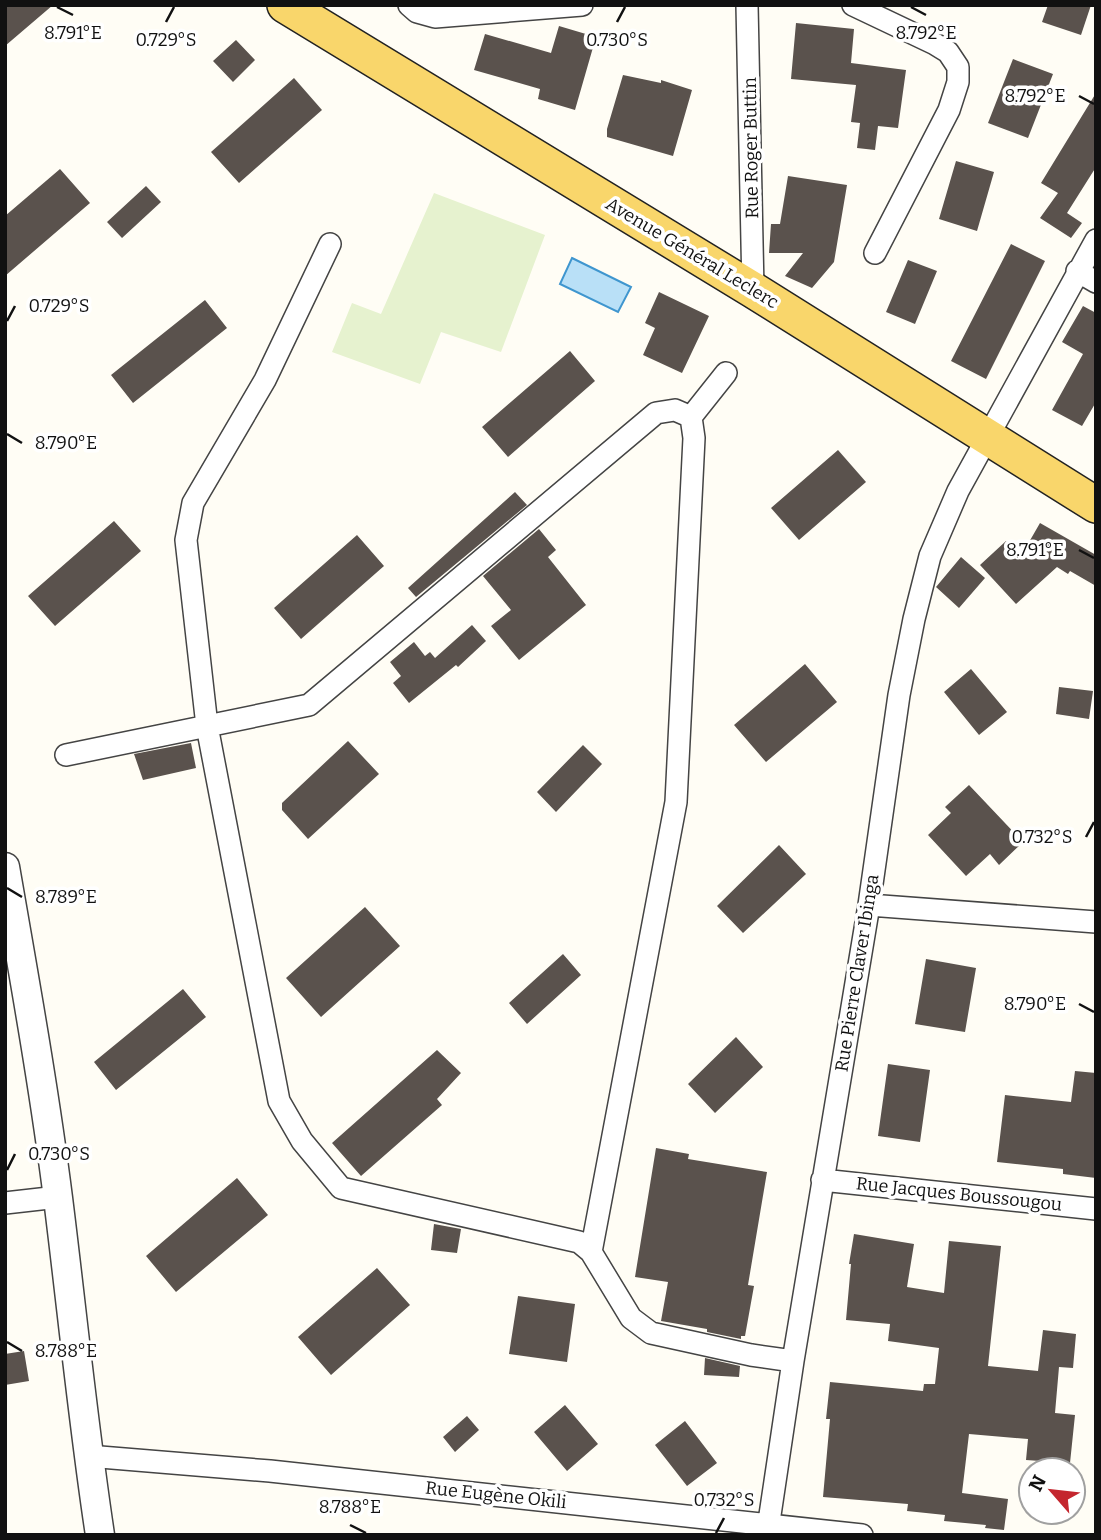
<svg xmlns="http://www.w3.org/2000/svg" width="1101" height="1540" viewBox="0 0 1101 1540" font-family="Bitter,serif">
  <rect width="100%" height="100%" fill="#fffdf5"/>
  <!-- pitch -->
  <path fill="#e6f2cf" d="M 434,193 L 545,235 L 501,352 L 441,332 L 420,384 L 332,352 L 352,303 L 381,314 Z"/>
  <!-- water -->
  <path fill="#b9e0f7" stroke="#3f96cf" stroke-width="2" d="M 572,258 L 631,287 L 618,312 L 560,284 Z"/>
  <!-- building -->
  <path fill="#5a524d" d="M 5,5 L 53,5 L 5,46 Z
    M 1048,5 L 1091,5 L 1081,35 L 1042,22 Z
    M 796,23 L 854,29 L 851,63 L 906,70 L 898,128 L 878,126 L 875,150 L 857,148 L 860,123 L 851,122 L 856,85 L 791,79 Z
    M 559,26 L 596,37 L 575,110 L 538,99 L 540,89 L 474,70 L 485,34 L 551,53 Z
    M 236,40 L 255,60 L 233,82 L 213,61 Z
    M 1013,59 L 1053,74 L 1028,138 L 988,123 Z
    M 623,75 L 661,83 L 661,80 L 692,90 L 673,156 L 607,137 L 607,129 Z
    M 294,78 L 322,110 L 239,183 L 211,152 Z
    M 1096,93 L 1096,167 L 1067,213 L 1082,223 L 1071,238 L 1040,218 L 1058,193 L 1041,183 Z
    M 956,161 L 994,172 L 977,231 L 939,219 Z
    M 60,169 L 90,203 L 5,276 L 5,216 Z
    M 788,176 L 847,185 L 834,262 L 812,288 L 785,276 L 803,253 L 769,253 L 771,224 L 780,224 Z
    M 146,186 L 161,202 L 122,238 L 107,222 Z
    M 1011,244 L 1045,261 L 986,379 L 951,361 Z
    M 908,260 L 937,271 L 915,324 L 886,312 Z
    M 659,292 L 709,316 L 682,373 L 643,355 L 655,328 L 645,323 Z
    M 205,300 L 227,328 L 133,403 L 111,375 Z
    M 1083,306 L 1096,313 L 1096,402 L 1082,426 L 1052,410 L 1083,354 L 1062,342 Z
    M 570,351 L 595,381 L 508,457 L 482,427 Z
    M 838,450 L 866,482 L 799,540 L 771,508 Z
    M 515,492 L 527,505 L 416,597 L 408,588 Z
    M 114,521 L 141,551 L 55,626 L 28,596 Z
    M 1040,523 L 1096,555 L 1096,586 L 1070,571 L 1068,574 L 1057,567 L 1016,604 L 980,565 L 1006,541 L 1021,556 Z
    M 539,529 L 556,550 L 548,557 L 586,605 L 519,660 L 491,626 L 511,610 L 483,576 Z
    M 357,535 L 384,566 L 301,639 L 274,608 Z
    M 961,557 L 985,578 L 959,608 L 936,587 Z
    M 472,625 L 486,641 L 458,667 L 456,665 L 409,703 L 393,683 L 401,676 L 390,662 L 414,642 L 425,656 L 430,652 L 435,658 Z
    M 805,664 L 837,702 L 766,762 L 734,725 Z
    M 971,669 L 1007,712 L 979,735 L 944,692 Z
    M 1059,687 L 1093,691 L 1089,719 L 1056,714 Z
    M 348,741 L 379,774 L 308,839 L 282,810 L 282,803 Z
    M 191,743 L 196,768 L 143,780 L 134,754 Z
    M 583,745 L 602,764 L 556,812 L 537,792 Z
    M 969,785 L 1023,842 L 999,865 L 990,854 L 966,876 L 928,835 L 951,813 L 945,807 Z
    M 779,845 L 806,874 L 743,933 L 717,906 Z
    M 365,907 L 400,946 L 321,1017 L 286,978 Z
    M 563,954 L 581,975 L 527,1024 L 509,1003 Z
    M 926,959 L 976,968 L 965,1032 L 915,1024 Z
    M 183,989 L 206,1017 L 116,1090 L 94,1062 Z
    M 736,1037 L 763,1067 L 715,1113 L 688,1084 Z
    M 437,1050 L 461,1073 L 437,1099 L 442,1105 L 361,1176 L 332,1143 Z
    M 888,1064 L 930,1070 L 920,1142 L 878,1136 Z
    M 1075,1071 L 1096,1073 L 1096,1178 L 1063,1174 L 1063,1169 L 997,1162 L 1005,1095 L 1071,1102 Z
    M 656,1148 L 689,1154 L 688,1159 L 767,1172 L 748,1285 L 754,1286 L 745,1336 L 741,1336 L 741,1339 L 707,1332 L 707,1329 L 661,1321 L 668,1282 L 635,1277 Z
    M 237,1178 L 268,1215 L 176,1292 L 146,1256 Z
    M 434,1224 L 461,1229 L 457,1253 L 431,1250 Z
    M 854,1234 L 914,1244 L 907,1287 L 944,1293 L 949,1241 L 1001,1246 L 988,1366 L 1038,1371 L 1043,1330 L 1076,1334 L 1073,1368 L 1059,1367 L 1055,1413 L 1075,1415 L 1070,1463 L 1026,1460 L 1028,1439 L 969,1434 L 962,1493 L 1008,1499 L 1004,1530 L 985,1528 L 986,1525 L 944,1521 L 945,1515 L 907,1511 L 908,1504 L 823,1497 L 830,1419 L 826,1419 L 830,1382 L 923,1391 L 924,1384 L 935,1384 L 939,1348 L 888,1341 L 890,1324 L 846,1320 L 851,1264 L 849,1264 Z
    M 377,1268 L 410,1305 L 331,1375 L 298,1337 Z
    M 518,1296 L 575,1304 L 567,1362 L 509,1354 Z
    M 24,1351 L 29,1381 L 5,1385 L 5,1354 Z
    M 705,1358 L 740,1366 L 739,1377 L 704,1375 Z
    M 565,1405 L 598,1444 L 567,1471 L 534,1432 Z
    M 467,1416 L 479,1430 L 455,1452 L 443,1437 Z
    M 685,1421 L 717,1463 L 687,1486 L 655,1445 Z"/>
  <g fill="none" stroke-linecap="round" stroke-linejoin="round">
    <!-- minor casing -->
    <g stroke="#444" stroke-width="24">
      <path id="minor" d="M 409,5 L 417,12 L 435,17 L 582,5
        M 747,5 L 753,290
        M 853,5 L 935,44 L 948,52 L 958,67 L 958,82 L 949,110 L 875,253
        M 330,244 L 265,380 L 193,503 L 186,540 L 207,726 L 279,1101 L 302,1141 L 341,1188 L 579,1242 L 591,1252 L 631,1318 L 651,1333 L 751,1355 L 793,1361
        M 1077,271 L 1096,282
        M 66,755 L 309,705 L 656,413 L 675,410 L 691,417
        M 869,905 L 1096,922
        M 822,1180 L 1096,1209
        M 5,1203 L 58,1197
        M 591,1252 L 676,802 L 694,438 L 691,417 L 726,373
        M 88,1456 L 270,1471 L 862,1535
        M 767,1535 L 793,1361 L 869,905 L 899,695 L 914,619 L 930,556 L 958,491 L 1096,240"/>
    </g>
    <!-- tertiary casing -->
    <g stroke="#444" stroke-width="31">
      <path id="tertiary" d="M 5,867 C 24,977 44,1087 58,1198 C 72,1310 83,1423 100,1535"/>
    </g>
    <!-- primary casing -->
    <g stroke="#222" stroke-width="38">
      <path id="primary" d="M 285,5 L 753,290 L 1096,505"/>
    </g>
    <!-- minor -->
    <use href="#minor" stroke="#fff" stroke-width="21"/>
    <!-- tertiary -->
    <use href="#tertiary" stroke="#fff" stroke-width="28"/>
    <!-- primary -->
    <use href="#primary" stroke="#f9d66b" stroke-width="35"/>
  </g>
  <!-- ticks -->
  <path fill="none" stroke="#111" stroke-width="2.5" d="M 57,7 L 73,15M 911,7 L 926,15M 166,22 L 174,7M 617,22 L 625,7M 1079,96 L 1094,104M 7,321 L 15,306M 7,434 L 22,443M 1079,550 L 1094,558M 1086,837 L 1094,822M 7,888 L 22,897M 1079,1004 L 1094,1012M 7,1170 L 15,1154M 7,1342 L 22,1351M 350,1525 L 366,1533M 716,1533 L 724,1518"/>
  <g text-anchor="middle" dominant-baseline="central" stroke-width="7" stroke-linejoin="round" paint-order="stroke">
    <!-- street labels -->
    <g font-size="18" fill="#111" stroke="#fff">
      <text transform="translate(751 148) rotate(-91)">Rue Roger Buttin</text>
      <text transform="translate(692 253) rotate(31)">Avenue Général Leclerc</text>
      <text transform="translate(857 973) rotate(-81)">Rue Pierre Claver Ibinga</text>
      <text transform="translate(959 1194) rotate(6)">Rue Jacques Boussougou</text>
      <text transform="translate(496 1495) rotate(6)">Rue Eugène Okili</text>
    </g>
  </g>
  <g font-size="18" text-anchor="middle" fill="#111" stroke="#fff" stroke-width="7" stroke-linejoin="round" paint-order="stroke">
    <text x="73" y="39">8.791°E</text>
    <text x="926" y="39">8.792°E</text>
    <text x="166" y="46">0.729°S</text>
    <text x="617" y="46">0.730°S</text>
    <text x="1035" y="102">8.792°E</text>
    <text x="59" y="312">0.729°S</text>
    <text x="66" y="449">8.790°E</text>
    <text x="1035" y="556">8.791°E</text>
    <text x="1042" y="843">0.732°S</text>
    <text x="66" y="903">8.789°E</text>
    <text x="1035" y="1010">8.790°E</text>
    <text x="59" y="1160">0.730°S</text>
    <text x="66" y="1357">8.788°E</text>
    <text x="724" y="1506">0.732°S</text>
    <text x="350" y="1513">8.788°E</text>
  </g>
  <!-- border -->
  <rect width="1101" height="1540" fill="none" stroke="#111111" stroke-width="14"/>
  <!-- north arrow -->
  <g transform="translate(1052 1491) rotate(298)"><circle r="33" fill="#ffffff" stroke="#a0a0a0" stroke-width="2"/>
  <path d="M0-5L12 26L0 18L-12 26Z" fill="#c4262e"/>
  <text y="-10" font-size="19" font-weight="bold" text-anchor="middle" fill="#111111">N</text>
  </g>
</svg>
